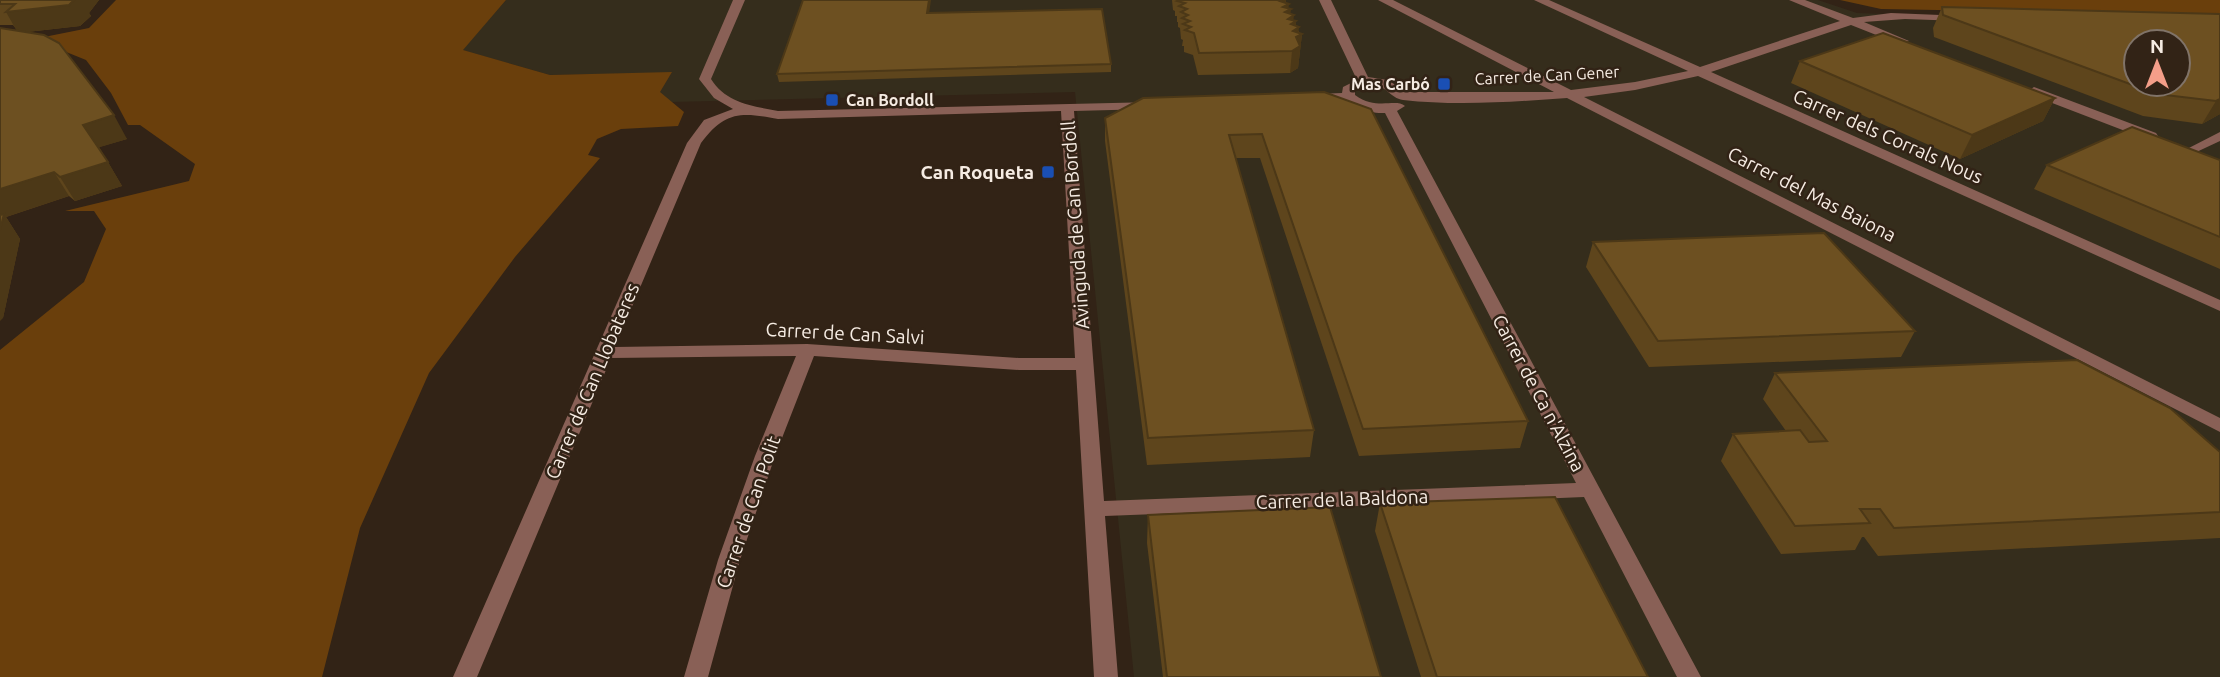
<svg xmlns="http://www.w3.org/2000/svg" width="2220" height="677" viewBox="0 0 2220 677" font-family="Ubuntu,sans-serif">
  <rect width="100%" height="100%" fill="#322316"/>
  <!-- industrial -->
  <path fill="#352d1c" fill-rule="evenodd" d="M 506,0 L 1818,0 L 1857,13 L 2220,27 L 2220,677 L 1134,677 L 1075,92 L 671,102 L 659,92 L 671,73 L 550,75 L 462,50 ZM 2136,42 L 2178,42 L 2178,84 L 2136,84 Z"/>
  <!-- green -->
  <path fill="#6a3f0c" d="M 116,0 L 506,0 L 463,50 L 550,75 L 672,72 L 660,92 L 684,112 L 678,126 L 621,129 L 597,139 L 588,155 L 600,158 L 515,257 L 429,373 L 360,528 L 322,677 L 0,677 L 0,350 L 84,282 L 106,229 L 94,211 L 65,211 L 189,181 L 195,164 L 140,125 L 128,125 L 111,93 L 86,60 L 34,39 L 89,28 Z
    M 1840,0 L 2220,0 L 2220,15 L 1881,9 Z"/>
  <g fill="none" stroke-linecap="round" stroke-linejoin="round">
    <!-- minor -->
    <path fill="#896056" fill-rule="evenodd" d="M 733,0 L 745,0 L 711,79 C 726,103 752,106 778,111 L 1155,102 L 1157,105 L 1150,109 L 1074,111 L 1104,501 L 1576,483 L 1385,113 C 1365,114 1361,105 1346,101 C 1334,98 1322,106 1311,98 L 1318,94 L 1342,93 L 1343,87 L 1357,80 L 1319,0 L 1331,0 L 1368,77 L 1388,80 L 1406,92 L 1554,92 L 1378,0 L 1393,0 L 1571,90 L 1635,82 L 1688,71 L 1534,0 L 1549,0 L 1700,67 L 1840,21 L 1789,0 L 1805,0 L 1853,18 L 1891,13 L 1965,16 L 1965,20 L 1961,21 L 1905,19 L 1864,22 L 1909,41 L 1899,44 L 1851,25 L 1711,72 L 2220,300 L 2220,311 L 1698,76 L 1635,90 L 1584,97 L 2220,418 L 2220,432 L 1567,98 C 1514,102 1456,106 1403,100 C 1386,98 1381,72 1355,91 L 1355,95 C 1377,111 1395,98 1405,106 L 1397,111 L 1701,677 L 1677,677 L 1584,497 L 1105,516 L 1118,677 L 1094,677 L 1076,370 L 1019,370 L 814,356 L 775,456 L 740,560 L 708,677 L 684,677 L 718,560 L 755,456 L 796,356 L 611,358 L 477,677 L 453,677 L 687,143 L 704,120 L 733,109 L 714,98 L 699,79 ZM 1061,111 L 1075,358 L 1019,358 L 807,344 L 615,347 L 701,143 C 725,111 741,112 778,119 Z
      M 2034,87 L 2156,133 L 2158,136 L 2156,139 L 2146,139 L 2029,94 L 2028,91 Z
      M 2220,132 L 2220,141 L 2190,155 L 2183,151 Z"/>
  </g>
  <!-- wall -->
  <path fill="#5e451c" d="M 0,0 L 99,0 L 89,13 L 91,16 L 80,26 L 27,32 L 127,139 L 99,147 L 122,186 L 75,201 L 69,196 L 6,217 L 20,239 L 3,318 L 0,28 L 17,30 L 13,25 L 0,25 Z
    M 1172,0 L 1286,0 L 1286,3 L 1293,20 L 1296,21 L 1296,26 L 1299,32 L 1302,34 L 1298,68 L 1290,73 L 1198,75 L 1193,55 L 1184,52 L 1184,46 L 1182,46 L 1183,40 L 1181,39 L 1180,28 L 1178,27 L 1178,22 L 1177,22 L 1177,16 L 1175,16 L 1175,11 L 1173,10 Z
    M 1942,7 L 2220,14 L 2220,114 L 2202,124 L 2143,116 L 1934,37 L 1933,28 Z
    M 929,13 L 1111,64 L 1111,72 L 779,82 L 777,74 Z
    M 1800,61 L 2055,98 L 2043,121 L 1960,159 L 1791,83 Z
    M 1324,92 L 1528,421 L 1520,448 L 1359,456 L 1260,158 L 1236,158 L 1314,430 L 1310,457 L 1147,465 L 1105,141 L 1105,118 Z
    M 2220,160 L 2220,269 L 2034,189 L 2047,165 Z
    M 1593,242 L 1915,331 L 1901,357 L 1649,367 L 1586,267 Z
    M 1775,373 L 2220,452 L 2220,538 L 1878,556 L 1864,537 L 1862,537 L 1855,550 L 1781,554 L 1721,461 L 1733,434 L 1786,431 L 1763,399 Z
    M 1380,503 L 1648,677 L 1421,677 L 1375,531 Z
    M 1148,515 L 1381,677 L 1163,677 L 1147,543 Z"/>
  <!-- shaded-wall -->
  <path fill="#4c3817" d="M 67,0 L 99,0 L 89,13 L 91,16 L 80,26 L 18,33 L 6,12 Z
    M 929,0 L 931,0 L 928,21 L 927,13 Z
    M 1272,0 L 1286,0 L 1285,5 L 1289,4 L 1288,11 L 1291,9 L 1290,17 L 1294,15 L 1293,23 L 1296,21 L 1296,29 L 1299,27 L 1298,36 L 1302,34 L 1298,68 L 1290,73 L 1292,51 Z
    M 2055,98 L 2043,121 L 1960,159 L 1972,135 Z
    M 2220,99 L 2220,114 L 2202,124 L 2216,101 Z
    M 114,115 L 127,139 L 97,148 L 83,125 Z
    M 108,162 L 122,186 L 75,201 L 60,177 Z
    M 54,172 L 69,196 L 6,217 L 20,239 L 3,318 L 0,321 L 0,189 Z"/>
  <!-- building -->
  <path fill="#6d5021" stroke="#4c3817" stroke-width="2" fill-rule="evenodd" d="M 0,0 L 74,0 L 69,5 L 6,12 L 15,4 L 0,4 Z
    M 803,0 L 929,0 L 927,13 L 1102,9 L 1111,64 L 777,74 Z
    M 1179,0 L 1282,0 L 1280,1 L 1289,4 L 1283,7 L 1291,9 L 1285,12 L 1294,15 L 1288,19 L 1296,21 L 1291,24 L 1299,27 L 1293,31 L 1302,34 L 1296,37 L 1300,46 L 1292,51 L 1199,53 L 1194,33 L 1185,30 L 1191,27 L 1183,24 L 1190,21 L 1182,18 L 1188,15 L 1181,12 L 1187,9 L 1179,6 L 1185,3 L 1177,1 Z
    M 1942,7 L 2220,14 L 2220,99 L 2216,101 L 2157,94 L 1943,15 ZM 2136,42 L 2178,42 L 2178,84 L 2136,84 Z
    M 0,28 L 44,35 L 59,43 L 114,115 L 83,125 L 108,162 L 60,177 L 54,172 L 0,189 Z
    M 1883,33 L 2055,98 L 1972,135 L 1800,61 Z
    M 1324,92 L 1371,109 L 1528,421 L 1363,429 L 1262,134 L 1229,135 L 1314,430 L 1148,438 L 1105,118 L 1143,98 Z
    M 2132,127 L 2220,160 L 2220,237 L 2047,165 Z
    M 4,214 L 0,230 L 0,215 Z
    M 1824,233 L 1915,331 L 1658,341 L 1593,242 Z
    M 2077,360 L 2170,408 L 2220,452 L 2220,512 L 1894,528 L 1880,509 L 1860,509 L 1870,523 L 1795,526 L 1733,434 L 1800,430 L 1809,442 L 1827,441 L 1775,373 Z
    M 1555,497 L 1648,677 L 1437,677 L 1380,503 Z
    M 1330,507 L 1381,677 L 1167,677 L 1148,515 Z"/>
  <!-- markers -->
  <g fill="#1a4fb4" stroke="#322316" stroke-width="2.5">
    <rect x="1437" y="77" width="14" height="14" rx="3.5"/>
    <rect x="825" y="93" width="14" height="14" rx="3.5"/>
    <rect x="1041" y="165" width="14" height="14" rx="3.5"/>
  </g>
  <g text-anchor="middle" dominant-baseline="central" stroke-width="5" stroke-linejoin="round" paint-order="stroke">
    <!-- far-street labels -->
    <g font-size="16" fill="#f6ece3" stroke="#322316">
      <text transform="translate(1547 75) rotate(-3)">Carrer de Can Gener</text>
    </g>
    <!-- far-poi labels -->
    <g font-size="16" font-weight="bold" fill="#f6ece3" stroke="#322316" text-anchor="end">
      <text x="1430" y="84">Mas Carbó</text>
      <text x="846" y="100" text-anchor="start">Can Bordoll</text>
    </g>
    <!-- street labels -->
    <g font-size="19" fill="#f6ece3" stroke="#322316">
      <text transform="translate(1888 136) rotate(24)">Carrer dels Corrals Nous</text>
      <text transform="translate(1812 194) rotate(27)">Carrer del Mas Baiona</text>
      <text transform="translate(1075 225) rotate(-94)">Avinguda de Can Bordoll</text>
      <text transform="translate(845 333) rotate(3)">Carrer de Can Salvi</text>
      <text transform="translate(592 381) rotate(-67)">Carrer de Can Llobateres</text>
      <text transform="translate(1539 393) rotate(62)">Carrer de Ca n'Alzina</text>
      <text transform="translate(1342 499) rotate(-2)">Carrer de la Baldona</text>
      <text transform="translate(748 512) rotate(-71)">Carrer de Can Polit</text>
    </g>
    <!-- poi labels -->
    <g font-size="19" font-weight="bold" fill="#f6ece3" stroke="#322316" text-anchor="end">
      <text x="1034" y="172">Can Roqueta</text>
    </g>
  </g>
  <!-- north arrow -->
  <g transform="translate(2157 63)"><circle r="33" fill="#322316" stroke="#807368" stroke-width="2"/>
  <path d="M0-5L12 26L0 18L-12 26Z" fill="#f49e89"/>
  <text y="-10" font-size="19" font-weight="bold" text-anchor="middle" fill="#f6ece3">N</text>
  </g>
</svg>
